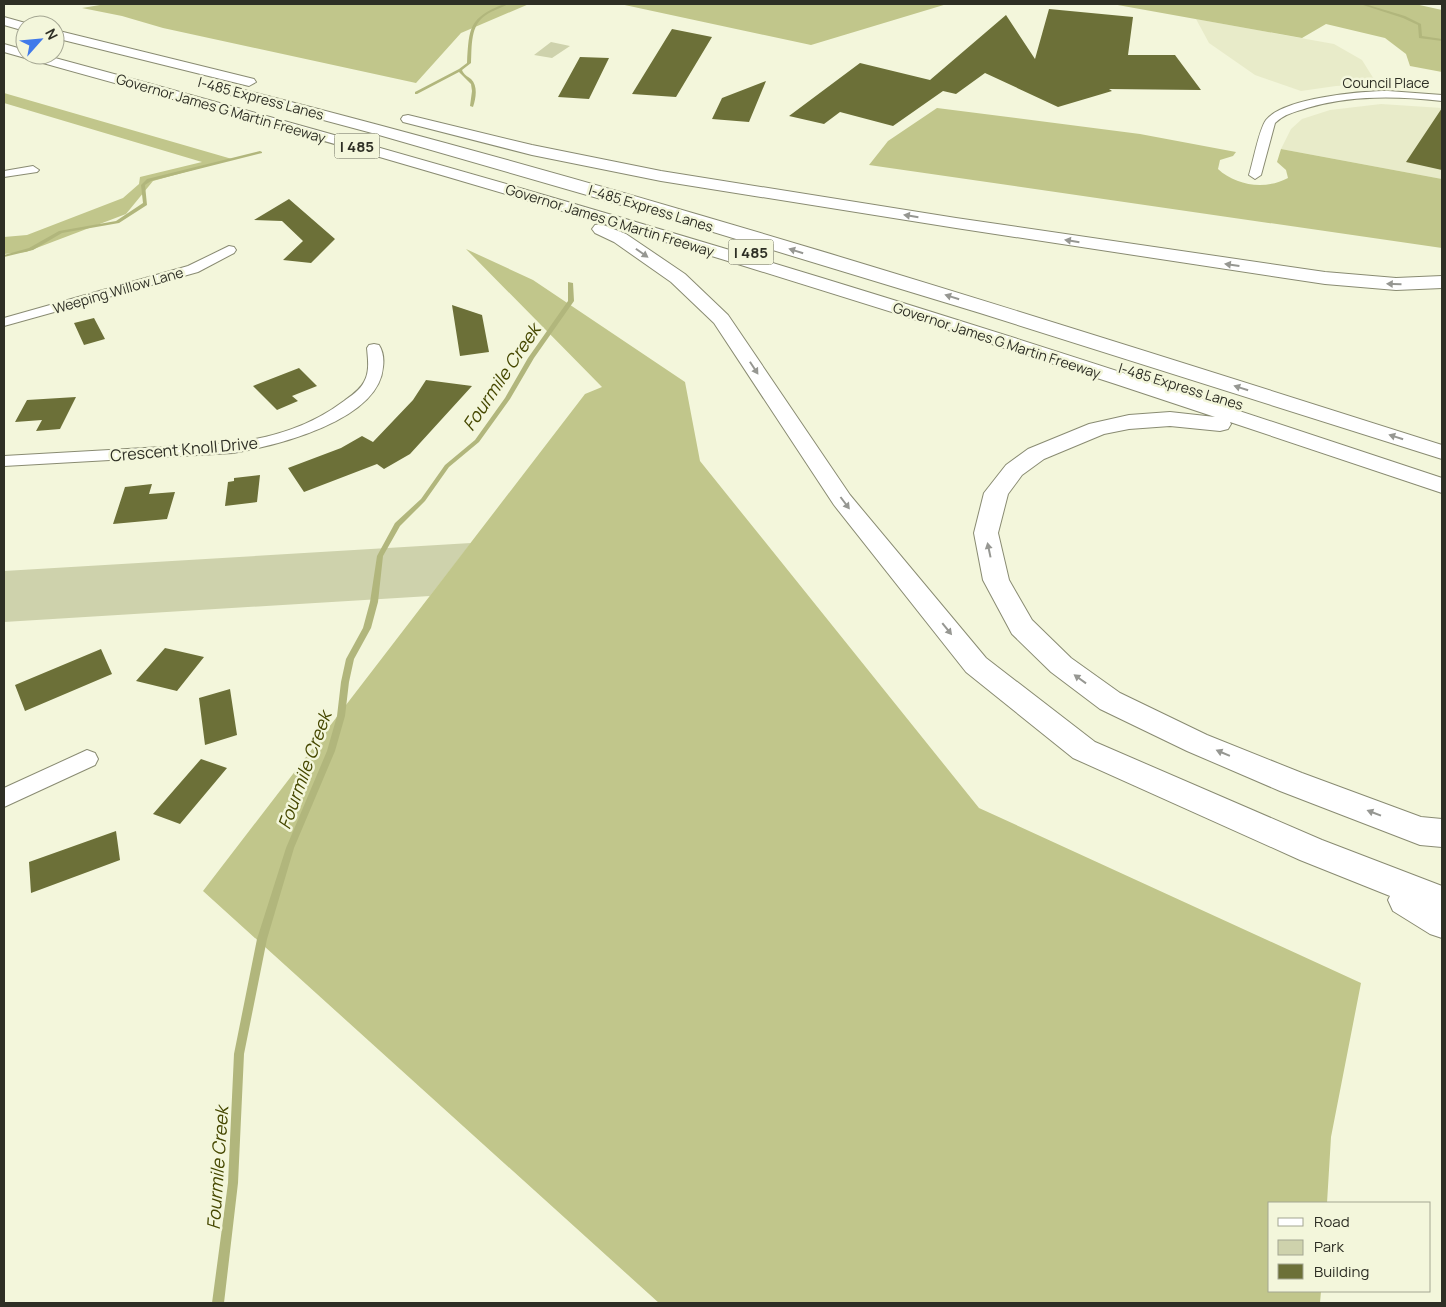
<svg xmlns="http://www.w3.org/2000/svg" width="1446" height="1307" viewBox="0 0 1446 1307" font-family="Manrope,sans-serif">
  <rect width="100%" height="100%" fill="#f3f6db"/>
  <!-- built -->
  <path fill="#e8ebc9" d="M 1196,19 L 1334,44 L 1362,60 L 1377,84 L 1336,86 L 1301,91 L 1255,75 L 1209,43 Z
    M 1381,104 L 1442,108 L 1442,179 L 1281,149 L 1291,129 L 1302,119 L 1330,110 Z"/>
  <!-- green -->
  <path fill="#ced2ac" d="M 551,42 L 570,46 L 552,58 L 534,55 Z
    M 471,543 L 430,596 L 4,622 L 4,571 Z"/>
  <!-- forest -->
  <path fill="#c1c68b" d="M 106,4 L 529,4 L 461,33 L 416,83 L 163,28 L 122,16 L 82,8 Z
    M 620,4 L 947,4 L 811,45 Z
    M 1112,4 L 1415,4 L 1442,10 L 1442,72 L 1410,66 L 1406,54 L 1385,38 L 1326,24 L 1302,38 Z
    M 4,93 L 232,159 L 153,181 L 126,214 L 26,252 L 4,254 L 4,237 L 27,235 L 123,198 L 139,184 L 140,177 L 202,162 L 4,103 Z
    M 937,108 L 1140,134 L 1236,152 L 1233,156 L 1220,160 L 1218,169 C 1236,186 1266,190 1288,178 L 1286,170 L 1277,162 L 1281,149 L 1442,179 L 1442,248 L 869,165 L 888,141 Z
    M 466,249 L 533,280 L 685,382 L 700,461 L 979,808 L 1361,983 L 1331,1137 L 1327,1203 L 1270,1203 L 1270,1291 L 1321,1291 L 1320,1303 L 659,1303 L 203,891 L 585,394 L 602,387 Z"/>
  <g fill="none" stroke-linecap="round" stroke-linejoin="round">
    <!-- stream -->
    <path fill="#b1b67c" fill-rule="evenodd" d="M 504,4 L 508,4 C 501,8 493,10 486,15 C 470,25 472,46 471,63 L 462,70 C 464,75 467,76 471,79 C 478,86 476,98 473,107 L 470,106 L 472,91 L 471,84 L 459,72 L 417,94 L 415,94 L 415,92 L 459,69 L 467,63 C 469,27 469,18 504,4 Z
      M 1360,4 L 1365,4 L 1405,16 L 1421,24 L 1422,36 L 1442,39 L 1442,41 L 1419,38 L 1418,25 L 1403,18 Z
      M 260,151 L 262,152 L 262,153 L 151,181 L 145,185 L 147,205 L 119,223 L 62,233 L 33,250 L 4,257 L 4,255 L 29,248 L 59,231 L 116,221 L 143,203 L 141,185 L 147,179 Z
      M 568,282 L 573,283 L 574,301 L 534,358 L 510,399 L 479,442 L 449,467 L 425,501 L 400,526 L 383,556 L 378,602 L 371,628 L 354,659 L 349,682 L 345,716 L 335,751 L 294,848 L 267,939 L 244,1054 L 238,1183 L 224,1303 L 212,1303 L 228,1183 L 234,1054 L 257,939 L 286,848 L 327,751 L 337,716 L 341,682 L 346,659 L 363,628 L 370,602 L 377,556 L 395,523 L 421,499 L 445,465 L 475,440 L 505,398 L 528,358 L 568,301 Z"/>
  </g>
  <!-- building -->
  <path fill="#6c7038" d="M 1049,9 L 1133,17 L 1128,55 L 1175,55 L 1201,90 L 1109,89 L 1112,91 L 1058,107 L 985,73 L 956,94 L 943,91 L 893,126 L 840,112 L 824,124 L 789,116 L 860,63 L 930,80 L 1006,15 L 1035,59 Z
    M 672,29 L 712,37 L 676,97 L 632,94 Z
    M 580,57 L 609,58 L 589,99 L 558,97 Z
    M 766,81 L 749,122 L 712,119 L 722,98 Z
    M 1442,108 L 1442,170 L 1406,162 Z
    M 289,199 L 335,239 L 311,263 L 283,260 L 303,241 L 282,221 L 254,220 Z
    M 452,305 L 482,315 L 489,352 L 460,356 Z
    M 94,318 L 105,339 L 84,345 L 74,323 Z
    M 299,368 L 317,386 L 292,396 L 298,401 L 277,410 L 253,386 Z
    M 426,380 L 472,386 L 410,454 L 384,469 L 377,464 L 304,492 L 288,468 L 341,448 L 362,436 L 373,442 L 413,400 Z
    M 76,397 L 60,429 L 36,431 L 42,420 L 15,422 L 27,400 Z
    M 260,475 L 257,502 L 225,506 L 228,482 L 234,481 L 234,478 Z
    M 152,484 L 149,494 L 175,492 L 167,519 L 113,524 L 125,487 Z
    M 165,648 L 204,657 L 177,691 L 136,681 Z
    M 101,649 L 112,674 L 25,711 L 15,685 Z
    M 230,689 L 237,735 L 205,745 L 199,698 Z
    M 201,759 L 227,768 L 180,824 L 153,814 Z
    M 116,831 L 120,860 L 31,893 L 29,862 Z"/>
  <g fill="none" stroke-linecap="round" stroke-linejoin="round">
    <!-- minor casing -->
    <g stroke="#898b72" stroke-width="2">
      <path id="minor" d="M 1388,91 L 1442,95 L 1442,101 C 1396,96 1352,95 1307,108 C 1295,112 1284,114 1275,123 L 1261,175 L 1255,179 L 1249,175 C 1253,163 1259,129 1266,120 C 1283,98 1361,91 1388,91 Z
        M 33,166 L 39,170 L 37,172 L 4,177 L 4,171 Z
        M 229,246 L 234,247 L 236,250 L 234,253 L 198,272 L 4,326 L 4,318 L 188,266 Z
        M 374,344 L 379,345 C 383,351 384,360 383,367 C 379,421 275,446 233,453 L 4,466 L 4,456 L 233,443 C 274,437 311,426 344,401 C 351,396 360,390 364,382 C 370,372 368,359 367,348 L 369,345 Z
        M 87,750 L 95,753 L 98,759 L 95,765 L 4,807 L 4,788 Z"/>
    </g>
    <!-- motorway casing -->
    <g stroke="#898b72" stroke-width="2">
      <path id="motorway" d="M 4,17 L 29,24 L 30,25 L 25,25 L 25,31 L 4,25 Z
        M 55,30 L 254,79 L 256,82 L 249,86 L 55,38 Z
        M 4,44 L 25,50 L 25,55 L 44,55 C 278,118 511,184 743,254 C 978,324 1210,401 1442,478 L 1442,493 L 1230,422 L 1231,424 L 1228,429 L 1220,431 L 1170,426 L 1129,429 L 1104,434 L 1044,459 L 1022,475 L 1008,494 L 998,533 L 1009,580 L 1032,620 L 1071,658 L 1120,693 L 1207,735 L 1302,773 L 1421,817 L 1442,819 L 1442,847 L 1420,845 L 1280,791 L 1187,751 L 1100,709 L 1051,672 L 1012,634 L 983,580 L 974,533 L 984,493 L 1006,465 L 1028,449 L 1089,424 L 1129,415 L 1170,412 L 1215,417 C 939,325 662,239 383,158 C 257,121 130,88 4,52 Z
        M 224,85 C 635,188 1039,317 1442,445 L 1442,459 L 980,313 L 677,221 L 372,133 L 219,92 L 217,89 L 219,86 Z
        M 408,115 L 532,145 L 661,171 L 956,218 L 1325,272 L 1396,278 L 1442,276 L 1442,288 L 1396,290 L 1325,284 L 956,228 L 661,181 L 532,155 L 403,122 L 401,119 L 403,116 Z
        M 601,224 L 626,234 L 685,274 L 728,315 L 850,495 L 986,658 L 1095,742 L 1322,840 L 1442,886 L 1442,938 L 1430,934 L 1393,911 L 1388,900 L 1390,896 L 1300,860 L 1073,758 L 966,672 L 834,505 L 714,323 L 671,282 L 614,242 L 595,233 L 592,229 L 595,225 Z"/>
    </g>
    <!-- minor -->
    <use href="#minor" fill="#fff" fill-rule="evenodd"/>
    <!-- motorway -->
    <use href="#motorway" fill="#fff" fill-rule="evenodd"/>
  </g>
  <!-- one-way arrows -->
  <defs><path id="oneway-solid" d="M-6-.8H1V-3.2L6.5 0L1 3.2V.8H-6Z" transform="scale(1.25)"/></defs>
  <g fill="#969792">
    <use href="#oneway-solid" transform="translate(911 216) rotate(-171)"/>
    <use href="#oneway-solid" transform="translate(1072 241) rotate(-171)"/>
    <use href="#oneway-solid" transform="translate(796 251) rotate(-163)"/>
    <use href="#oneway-solid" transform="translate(642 253) rotate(35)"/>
    <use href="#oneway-solid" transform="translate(1232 265) rotate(-172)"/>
    <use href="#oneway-solid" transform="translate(1394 284) rotate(-178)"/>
    <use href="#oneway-solid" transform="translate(952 297) rotate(-163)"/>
    <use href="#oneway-solid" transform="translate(754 368) rotate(57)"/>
    <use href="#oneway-solid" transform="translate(1241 388) rotate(-162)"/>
    <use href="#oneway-solid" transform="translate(1396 437) rotate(-162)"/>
    <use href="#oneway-solid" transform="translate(845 503) rotate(53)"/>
    <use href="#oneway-solid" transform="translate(989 550) rotate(-102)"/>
    <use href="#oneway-solid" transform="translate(947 629) rotate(51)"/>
    <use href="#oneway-solid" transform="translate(1080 679) rotate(-144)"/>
    <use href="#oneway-solid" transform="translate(1223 753) rotate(-157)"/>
    <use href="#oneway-solid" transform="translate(1374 813) rotate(-159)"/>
  </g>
  <g text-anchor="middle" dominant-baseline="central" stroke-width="5" stroke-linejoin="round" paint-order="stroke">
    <!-- far-street labels -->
    <g font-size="14" fill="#2e2f25" stroke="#f3f6db">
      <text x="1386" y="82">Council Place</text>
      <text transform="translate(261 98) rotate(15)">I-485 Express Lanes</text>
      <text transform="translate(221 108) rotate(16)">Governor James G Martin Freeway</text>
      <text transform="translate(651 208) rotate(17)">I-485 Express Lanes</text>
      <text transform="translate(610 220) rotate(17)">Governor James G Martin Freeway</text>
      <text transform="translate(118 290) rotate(-16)">Weeping Willow Lane</text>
      <text transform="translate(997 340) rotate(18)">Governor James G Martin Freeway</text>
      <text transform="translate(1181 386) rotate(17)">I-485 Express Lanes</text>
    </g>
    <!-- shield labels -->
    <g fill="#f3f6db" stroke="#696b5c" stroke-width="1">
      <rect x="334.5" y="133.5" width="45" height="25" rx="4"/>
      <rect x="728.5" y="239.5" width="45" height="25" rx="4"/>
    </g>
    <g font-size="15" font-weight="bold" fill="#2e2f25">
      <text x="357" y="146">I 485</text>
      <text x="751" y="252">I 485</text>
    </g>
    <!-- street labels -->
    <g font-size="16" fill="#2e2f25" stroke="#f3f6db">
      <text transform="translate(184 449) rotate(-5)">Crescent Knoll Drive</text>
    </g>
    <!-- water labels -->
    <g font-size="18" font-style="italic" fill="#464800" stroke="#f3f6db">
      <text transform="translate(501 377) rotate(-56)">Fourmile Creek</text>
      <text transform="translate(304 770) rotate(-70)">Fourmile Creek</text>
      <text transform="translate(217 1168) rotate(-86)">Fourmile Creek</text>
    </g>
  </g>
  <!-- border -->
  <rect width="1446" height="1307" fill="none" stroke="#2e2f25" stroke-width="10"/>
  <!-- legend -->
  <rect x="1268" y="1202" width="162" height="90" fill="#f3f6db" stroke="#a4a692"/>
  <rect x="1278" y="1218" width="25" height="8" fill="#ffffff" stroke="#a4a692"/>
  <text x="1314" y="1227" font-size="15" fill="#2e2f25">Road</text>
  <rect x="1278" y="1240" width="25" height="15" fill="#ced2ac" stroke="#a4a692"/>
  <text x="1314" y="1252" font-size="15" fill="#2e2f25">Park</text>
  <rect x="1278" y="1264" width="25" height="15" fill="#6c7038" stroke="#a4a692"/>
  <text x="1314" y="1277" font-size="15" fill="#2e2f25">Building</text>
  <!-- north arrow -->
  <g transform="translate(40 40) rotate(63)"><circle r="24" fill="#f3f6db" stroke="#a4a692"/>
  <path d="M0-4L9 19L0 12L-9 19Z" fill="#407aea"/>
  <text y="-8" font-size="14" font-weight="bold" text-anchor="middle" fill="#2e2f25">N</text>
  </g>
</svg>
